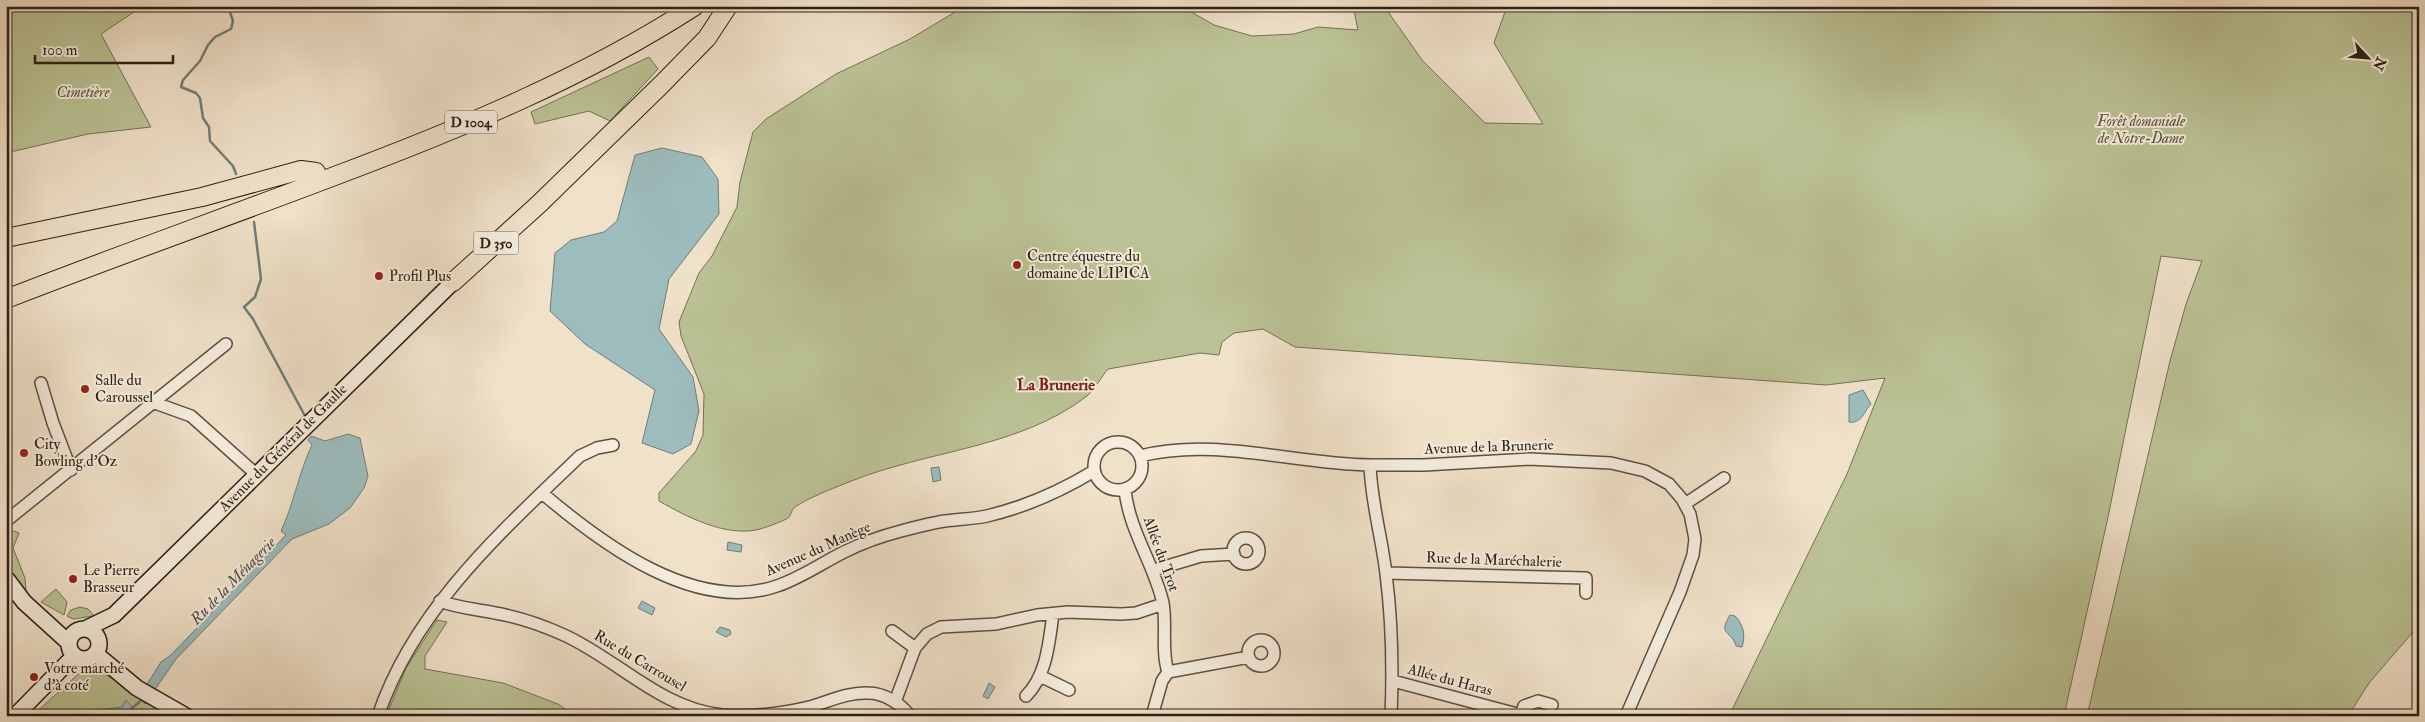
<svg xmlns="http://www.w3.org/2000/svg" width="2425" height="722" viewBox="0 0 2425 722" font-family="'IM FELL Double Pica',serif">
  <rect width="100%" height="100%" fill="#f0e1c9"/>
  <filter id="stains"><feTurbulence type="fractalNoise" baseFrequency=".004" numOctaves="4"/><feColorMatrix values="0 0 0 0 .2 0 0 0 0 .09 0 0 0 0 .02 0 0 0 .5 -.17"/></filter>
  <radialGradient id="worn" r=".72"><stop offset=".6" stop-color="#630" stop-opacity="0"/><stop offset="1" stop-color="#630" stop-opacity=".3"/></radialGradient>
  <!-- green -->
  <path fill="#bbc295" stroke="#747156" d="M 6,6 L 143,6 L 101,34 L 151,127 L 88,134 L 6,153 Z
    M 965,6 L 1181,6 L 1214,25 L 1252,36 L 1294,34 L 1318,27 L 1358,30 L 1353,6 L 1384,6 L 1422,60 L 1485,123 L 1543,124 L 1494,43 L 1507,6 L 2419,6 L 2419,625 L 2369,683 L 2348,716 L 2087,716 L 2170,361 L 2186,304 L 2202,261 L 2161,256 L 2108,517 L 2064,716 L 1729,716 L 1847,474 L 1885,378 L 1826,385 L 1295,347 L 1263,329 L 1234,333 L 1222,342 L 1219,355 L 1200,353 L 1108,369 C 1101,377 1095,389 1087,396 C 1018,449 927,450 849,482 C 836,487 803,500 794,508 C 791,511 791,516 788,518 C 784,521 762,529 756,530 C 724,536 687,517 659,501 L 659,493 L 696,451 L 703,435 L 704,394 L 681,336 L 679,322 L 699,273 L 712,256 L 737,207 L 740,182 L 753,132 L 766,119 L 836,74 L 910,39 Z
    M 649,57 L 658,69 L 610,121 L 589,111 L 535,124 L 531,112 Z
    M 9,529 L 19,533 L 13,548 L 25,578 L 26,591 L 33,601 L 15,579 L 6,562 L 6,531 Z
    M 56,589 L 67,602 L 64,615 L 41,602 Z
    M 80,607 L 88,609 L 94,616 L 73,619 L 67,616 L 71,610 Z
    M 437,620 L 447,622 L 425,656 L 425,669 L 503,683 L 558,704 L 575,716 L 386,716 L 406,668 Z
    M 92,666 L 152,703 L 166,716 L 32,716 L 84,669 Z"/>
  <!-- water -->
  <path fill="#9cbcbd" stroke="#6f7e7a" d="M 662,148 L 702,157 L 718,179 L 719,214 L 669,279 L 659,329 L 693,377 L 699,411 L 691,444 L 673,454 L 642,443 L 655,390 L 585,344 L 550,311 L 555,253 L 571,240 L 604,232 L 617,221 L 635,155 Z
    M 1863,390 L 1871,404 C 1864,411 1862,424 1849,422 L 1849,395 Z
    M 348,434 L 360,438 L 368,476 L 364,488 L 350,508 L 329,524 L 292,539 L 176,659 L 145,704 L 139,697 L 161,662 L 171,655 L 286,535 L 281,531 C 294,503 299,472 312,445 L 308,440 L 311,436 L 325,441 Z
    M 939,467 L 941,480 L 933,482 L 931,468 Z
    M 728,542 L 742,545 L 741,552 L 727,550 Z
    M 642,601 L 655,608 L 652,615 L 638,608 Z
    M 1730,615 L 1735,616 C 1743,624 1746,635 1742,647 L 1736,646 C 1732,630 1717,636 1730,615 Z
    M 720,627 L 730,630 L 731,634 L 726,637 L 716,632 Z
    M 989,683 L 995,687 L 988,699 L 983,696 Z
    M 126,700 L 140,716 L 94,715 L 98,710 L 122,707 Z"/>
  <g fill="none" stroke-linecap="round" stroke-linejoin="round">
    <!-- stream -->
    <path stroke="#6f7e7a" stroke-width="2.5" d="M 228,6 L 233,21 L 231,29 L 215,37 L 208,45 L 200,61 L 183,80 L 181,87 L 196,93 L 200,98 L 203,118 L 209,127 L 210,141 L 233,166 L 236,174
      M 254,222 L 261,279 L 255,297 L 244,307 L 253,319 L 305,416
      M 131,709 L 144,698"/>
    <!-- minor casing -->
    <g stroke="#5d5043" stroke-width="14">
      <path id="minor" d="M 41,383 L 53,423 L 71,470
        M 155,403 L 191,416 L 257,475
        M1094 466a24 24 0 1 1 48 0a24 24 0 1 1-48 0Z
        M 1140,456 C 1216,437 1293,464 1370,465 C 1371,502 1382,538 1386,574 C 1392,621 1393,669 1391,716
        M 1370,465 L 1424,465 L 1529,459 L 1611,463 L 1645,471 L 1669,484 L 1682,499 L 1690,514 L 1695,539 L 1693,555 L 1680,592 L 1626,716
        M 1125,490 C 1129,530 1154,564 1163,603 C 1167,626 1161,651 1168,672 L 1162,681 L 1152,716
        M 542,493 C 602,544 695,614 777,586 C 801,578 822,563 844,552 C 862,543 882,536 901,531 C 916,527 931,523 945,521 C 959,519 973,519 987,516 C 1025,507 1061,491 1094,471
        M 1685,504 L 1724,478
        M 6,521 L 226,344
        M1233 551a13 13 0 1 1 26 0a13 13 0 1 1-26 0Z
        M 1154,570 L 1201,556 L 1234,554
        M 1386,573 L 1586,578 L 1586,593
        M 440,601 C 458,608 476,609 495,613 C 519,617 542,625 564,635 C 617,659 661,709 722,715 C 751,717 780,714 809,707 C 828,702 847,692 868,693 C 884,693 900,703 910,716
        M 892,631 L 915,648
        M1248 653a13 13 0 1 1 26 0a13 13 0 1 1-26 0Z
        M 1168,672 L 1249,657
        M 1040,676 L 1069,690
        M 1393,681 L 1521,715 L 1524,706 L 1538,701 L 1552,705
        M 1026,696 C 1047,675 1049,642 1053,614
        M 895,702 L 915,648 L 927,634 L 941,627 L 996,624 L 1037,615 L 1068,612 L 1121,614 L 1136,613 L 1163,604
        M 378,716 C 414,609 501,532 580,456 L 597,448 L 613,445"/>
    </g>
    <!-- secondary casing -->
    <g stroke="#2c2016" stroke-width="18">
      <path id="secondary" d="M 6,578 L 24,602 L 68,642
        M 87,628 L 114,615 L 453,282
        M69 644a15 15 0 1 1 30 0a15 15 0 1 1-30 0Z
        M 96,654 L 137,688 L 186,716
        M 15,716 L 74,656"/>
    </g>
    <!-- trunk casing -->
    <g stroke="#2c2016" stroke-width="20">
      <path id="trunk" d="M 6,238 L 202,197 L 301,170 L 316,172
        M 453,282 L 539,204 L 662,84 L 707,38 L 728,6
        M 6,299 C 114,257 224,218 332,177 C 457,130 582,79 695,6"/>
    </g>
    <!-- minor -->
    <use href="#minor" stroke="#f5ecdc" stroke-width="11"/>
    <!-- secondary -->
    <use href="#secondary" stroke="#f5ecdc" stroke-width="15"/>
    <!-- trunk -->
    <use href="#trunk" stroke="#f0e1c9" stroke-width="18"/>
  </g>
  <!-- markers -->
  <g fill="#8f2418" stroke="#f5ecdc" stroke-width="2">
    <circle cx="1017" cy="265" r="5"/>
    <circle cx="379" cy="276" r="5"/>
    <circle cx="85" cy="389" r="5"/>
    <circle cx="24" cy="453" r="5"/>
    <circle cx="73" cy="579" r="5"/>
    <circle cx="34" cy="677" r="5"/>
  </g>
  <g text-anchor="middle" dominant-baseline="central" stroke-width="4" stroke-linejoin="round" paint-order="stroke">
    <!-- shield labels -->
    <g fill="#f5ecdc" stroke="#685d51" stroke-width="1">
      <rect x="445" y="110.5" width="52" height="23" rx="4"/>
      <rect x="473.5" y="231.5" width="45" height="23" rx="4"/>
    </g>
    <g font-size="14" font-weight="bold" fill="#2c2016">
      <text x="471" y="122">D 1004</text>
      <text x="496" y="243">D 350</text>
    </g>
    <!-- park labels -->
    <g font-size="15" font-style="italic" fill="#57513c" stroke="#f5ecdc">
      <text x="83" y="92">Cimetière</text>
      <text x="2141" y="121">Forêt domaniale<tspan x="2141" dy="17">de Notre-Dame</tspan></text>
    </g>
    <!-- poi labels -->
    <g font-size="15" fill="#2c2016" stroke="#f5ecdc" text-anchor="start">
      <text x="1027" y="256">Centre équestre du<tspan x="1027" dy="17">domaine de LIPICA</tspan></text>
      <text x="389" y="276">Profil Plus</text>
      <text x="95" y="380">Salle du<tspan x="95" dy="17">Caroussel</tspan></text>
      <text x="34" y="444">City<tspan x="34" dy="17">Bowling d'Oz</tspan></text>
      <text x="83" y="570">Le Pierre<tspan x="83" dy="17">Brasseur</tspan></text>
      <text x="44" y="668">Votre marché<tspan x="44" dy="17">d'à coté</tspan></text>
    </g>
    <!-- street labels -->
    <g font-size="15" fill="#2c2016" stroke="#f5ecdc">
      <text transform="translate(1489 447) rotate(-2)">Avenue de la Brunerie</text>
      <text transform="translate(283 448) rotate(-45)">Avenue du Général de Gaulle</text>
      <text transform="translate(818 549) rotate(-24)">Avenue du Manège</text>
      <text transform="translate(1161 554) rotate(70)">Allée du Trot</text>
      <text transform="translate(1494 560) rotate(2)">Rue de la Maréchalerie</text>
      <text transform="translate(640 661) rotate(31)">Rue du Carrousel</text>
      <text transform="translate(1450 680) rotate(15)">Allée du Haras</text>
    </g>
    <!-- neighbourhood labels -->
    <g font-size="16" font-weight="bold" fill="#7a1f14" stroke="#f5ecdc">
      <text x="1056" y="385">La Brunerie</text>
    </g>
    <!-- water labels -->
    <g font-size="16" font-style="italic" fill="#4e4f48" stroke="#f5ecdc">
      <text transform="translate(233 581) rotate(-46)">Ru de la Ménagerie</text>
    </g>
  </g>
  <!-- margin -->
  <rect width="2425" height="722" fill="none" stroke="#f0e1c9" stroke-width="25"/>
  <rect x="8" y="8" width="2410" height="707" fill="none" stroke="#2c2016" stroke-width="2.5"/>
  <rect x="12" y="12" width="2400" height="697" fill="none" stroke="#2c2016"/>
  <!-- north arrow -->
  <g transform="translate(2368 58) rotate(116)" stroke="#f5ecdc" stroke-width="4" paint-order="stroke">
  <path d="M0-4L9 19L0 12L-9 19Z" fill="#2c2016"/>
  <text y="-8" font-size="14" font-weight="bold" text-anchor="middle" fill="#2c2016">N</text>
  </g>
  <!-- scale -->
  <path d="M35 55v8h138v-8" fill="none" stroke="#2c2016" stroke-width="2.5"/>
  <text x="42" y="55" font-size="15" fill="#2c2016" stroke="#f5ecdc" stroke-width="4" paint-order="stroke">100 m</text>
  <rect width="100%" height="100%" filter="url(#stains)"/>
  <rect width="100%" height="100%" fill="url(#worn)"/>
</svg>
